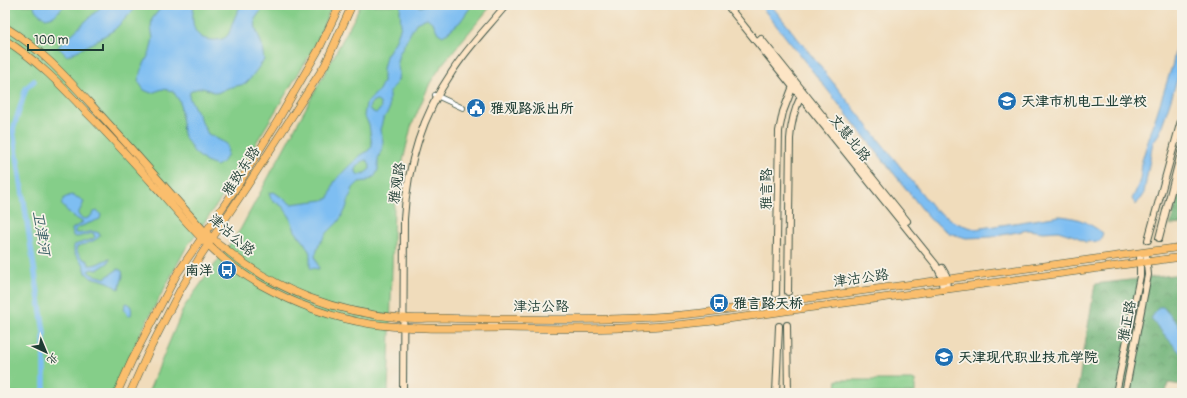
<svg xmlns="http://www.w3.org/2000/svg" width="1187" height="398" viewBox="0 0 1187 398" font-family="Pangolin,'LXGW WenKai TC',sans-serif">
  <defs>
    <pattern id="forest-crowns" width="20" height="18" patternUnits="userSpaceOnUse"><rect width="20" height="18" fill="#6cb175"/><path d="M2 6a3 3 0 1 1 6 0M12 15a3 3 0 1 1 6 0" fill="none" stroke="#589161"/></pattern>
  </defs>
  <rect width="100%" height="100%" fill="#f7f3e8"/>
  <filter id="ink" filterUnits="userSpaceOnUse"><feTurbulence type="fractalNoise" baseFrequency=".025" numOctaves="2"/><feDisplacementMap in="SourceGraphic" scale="8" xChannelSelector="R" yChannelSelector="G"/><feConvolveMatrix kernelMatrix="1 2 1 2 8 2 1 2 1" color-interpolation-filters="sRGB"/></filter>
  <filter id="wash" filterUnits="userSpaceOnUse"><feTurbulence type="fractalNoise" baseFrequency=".012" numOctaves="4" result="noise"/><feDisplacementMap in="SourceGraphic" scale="16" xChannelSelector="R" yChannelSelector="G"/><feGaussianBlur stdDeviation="0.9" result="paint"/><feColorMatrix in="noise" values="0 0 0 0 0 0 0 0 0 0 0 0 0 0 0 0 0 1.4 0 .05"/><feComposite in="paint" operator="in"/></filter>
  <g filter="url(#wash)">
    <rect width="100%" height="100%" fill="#f0dcbb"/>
    <!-- forest -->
    <path fill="url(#forest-crowns)" stroke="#467754" d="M 1182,183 L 1182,224 L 1170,225 Z
      M 1182,274 L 1182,385 L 1168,383 L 1166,393 L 1077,393 L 1095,284 Z"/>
    <!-- park -->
    <path fill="#85ce89" stroke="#52865e" d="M 5,5 L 332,5 L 314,48 L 226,192 L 186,248 L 138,338 L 115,393 L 5,393 Z
      M 360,5 L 492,5 L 444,62 L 430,83 L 411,127 L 398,182 L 394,208 L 388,393 L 148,393 L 184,307 L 240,230 L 356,15 Z
      M 837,380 L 915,380 L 915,393 L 836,393 Z"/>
    <!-- water -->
    <path fill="#7ebef2" stroke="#4e7e93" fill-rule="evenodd" d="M 34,5 L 65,5 L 54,16 L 46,18 C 40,15 34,11 34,5 Z
      M 103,5 L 139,5 L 114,30 L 89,45 L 67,56 L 58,47 Z
      M 163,5 L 194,5 C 191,21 192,39 212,40 C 217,40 223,40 227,36 C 230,33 231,26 233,22 C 235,16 238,11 241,5 L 265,5 L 255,19 L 256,29 L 262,45 L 264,60 L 250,79 L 245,84 L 228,88 L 217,93 C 205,90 203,84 190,92 L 189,97 L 208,134 L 227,144 C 229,156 227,159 217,166 L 206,162 L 194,152 L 183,134 L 180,102 L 173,91 L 163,89 L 151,93 L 144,90 L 138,81 L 141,70 L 150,52 L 153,38 L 151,28 L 152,19 Z
      M 401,5 L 417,5 L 421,7 L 424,5 L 472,5 L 460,22 L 443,36 L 438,33 L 433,23 L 427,18 L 416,23 L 399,54 L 397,62 L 399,72 L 398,80 L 389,93 L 389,110 L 383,119 L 380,130 L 383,141 L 382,149 L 378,159 L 378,170 L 375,176 L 367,181 L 359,182 L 353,188 L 345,211 L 338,222 L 326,234 L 319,245 L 315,256 L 319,269 L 310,268 L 310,253 L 304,242 L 295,231 L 290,217 L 283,207 L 271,199 L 269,193 L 274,192 L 291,204 L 323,200 L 329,198 L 334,182 L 346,169 L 361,155 L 368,151 L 372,146 L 369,124 L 364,116 L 366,104 L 379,90 L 383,82 L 383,69 L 386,56 L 395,42 L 401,26 L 400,10 ZM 373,101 L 377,101 L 380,103 L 381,108 L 377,113 L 373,112 L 369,109 L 370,105 ZM 366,160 C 370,162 370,165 370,169 L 365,173 L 358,175 L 356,172 L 356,167 L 363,161 Z
      M 760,5 L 771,5 L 935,210 L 956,223 L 975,229 L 1060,216 C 1080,218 1087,222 1103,233 L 1100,241 L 1085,242 L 1077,237 L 1058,231 L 1043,232 L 1028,230 L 991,237 L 966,238 L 949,233 L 930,219 Z
      M 1182,23 L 1182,64 L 1169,105 L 1159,134 L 1153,142 L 1144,193 L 1136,205 L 1132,199 C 1140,183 1141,178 1142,160 L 1173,63 L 1178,32 Z
      M 71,195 L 79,198 L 84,202 L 78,214 L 80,217 L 85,219 L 90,217 L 94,212 L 98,211 L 101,215 L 100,219 L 79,227 L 75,230 L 75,233 C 84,235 90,229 99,233 L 100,236 C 94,242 86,244 78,246 L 76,249 C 79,256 81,258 88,261 L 89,265 C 97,266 102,260 110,259 L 108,263 L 97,270 L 92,269 L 88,271 L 91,274 L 105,278 L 118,269 L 122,271 L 123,276 L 119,289 L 108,282 L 99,279 L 91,278 L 86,273 L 84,265 L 74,253 L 74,245 L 93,239 L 95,237 L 93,233 L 77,237 L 73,236 L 72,229 L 83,222 L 72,216 L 61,204 L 64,198 Z
      M 128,303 C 132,307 132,310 131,315 L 128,316 L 124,309 L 125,304 Z
      M 1158,307 L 1163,307 L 1182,329 L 1182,355 L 1151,319 Z"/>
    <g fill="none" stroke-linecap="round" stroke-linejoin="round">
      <!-- canal -->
      <path stroke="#7ebef2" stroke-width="5.5" d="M 34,81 L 26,88 L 13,130 L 44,332 L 44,393"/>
    </g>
  </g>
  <g filter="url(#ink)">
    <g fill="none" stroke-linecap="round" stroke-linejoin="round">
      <!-- street casing -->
      <g stroke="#3e5548" stroke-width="6">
        <path id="street" d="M 435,95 L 463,108"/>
      </g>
      <!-- secondary casing -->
      <g stroke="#3e5548" stroke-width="8">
        <path id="secondary" d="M 727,5 L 936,265 L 941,275 L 943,290
          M 761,39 L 907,221
          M 1159,238 L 1182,149
          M 1148,240 L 1182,117
          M 942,268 L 946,275 L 947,289
          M 788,292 L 790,139 C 791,124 794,110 801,96
          M 776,294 L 779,131 L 783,112 L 793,86
          M 787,325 L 788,393
          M 403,393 L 404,219 C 407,166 422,116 452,72 C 467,48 488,27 506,5
          M 776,393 L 779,326
          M 1116,393 L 1140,276 L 1140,253
          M 1125,393 L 1148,275 L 1146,253"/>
      </g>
      <!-- primary casing -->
      <g stroke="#3e5548" stroke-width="8">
        <path id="primary" d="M 5,9 L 6,7
          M 5,27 C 43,50 68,79 97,111 C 134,151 169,192 205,232 C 212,239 219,244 227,250 C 276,291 338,313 401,318 C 415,319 428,318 442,318 C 466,319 490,319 515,319 C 577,320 639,320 701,313 L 1182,247
          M 5,40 C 37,60 62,86 87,113 C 113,139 137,166 162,194 C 192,229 220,262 261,285 C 295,304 332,318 371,324 C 416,330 461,328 507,328 C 563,329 619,330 675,325 C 724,321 774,312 823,306 C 942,290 1062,273 1182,257
          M 117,393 L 132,360 L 177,274 L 238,185 L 278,120 L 319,49 L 340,5
          M 130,393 L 148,353 L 179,292 L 201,255 L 247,186 L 325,65 L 352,5"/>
      </g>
      <!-- street -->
      <use href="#street" stroke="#fff" stroke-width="4.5"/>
      <!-- secondary -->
      <use href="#secondary" stroke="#fde5c5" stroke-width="6"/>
      <!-- primary -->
      <use href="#primary" stroke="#fabe6d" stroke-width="7"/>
    </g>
  </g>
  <!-- icons -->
  <defs>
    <g id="school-disc" transform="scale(1)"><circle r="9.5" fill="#1f6fb2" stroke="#f7f3e8"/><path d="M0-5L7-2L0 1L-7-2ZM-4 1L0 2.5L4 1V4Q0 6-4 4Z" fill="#fff"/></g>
    <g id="civic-disc" transform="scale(1)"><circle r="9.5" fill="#1f6fb2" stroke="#f7f3e8"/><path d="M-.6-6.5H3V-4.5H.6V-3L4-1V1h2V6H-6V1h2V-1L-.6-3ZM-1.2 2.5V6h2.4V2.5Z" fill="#fff"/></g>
    <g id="bus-disc" transform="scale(1)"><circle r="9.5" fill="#1f6fb2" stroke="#f7f3e8"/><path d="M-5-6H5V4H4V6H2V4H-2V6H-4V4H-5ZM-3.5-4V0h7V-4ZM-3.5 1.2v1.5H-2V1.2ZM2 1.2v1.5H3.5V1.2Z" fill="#fff"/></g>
    <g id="university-disc" transform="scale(1)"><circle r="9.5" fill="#1f6fb2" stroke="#f7f3e8"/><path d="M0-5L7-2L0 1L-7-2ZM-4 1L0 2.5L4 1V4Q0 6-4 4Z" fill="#fff"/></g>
  </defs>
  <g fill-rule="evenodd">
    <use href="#school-disc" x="1007" y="101"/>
    <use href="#civic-disc" x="476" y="108"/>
    <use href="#bus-disc" x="227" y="270"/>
    <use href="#bus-disc" x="719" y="303"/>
    <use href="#university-disc" x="944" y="357"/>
  </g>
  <g text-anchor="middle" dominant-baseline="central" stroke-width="3.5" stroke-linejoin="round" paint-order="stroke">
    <!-- poi labels -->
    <g font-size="14" font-weight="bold" fill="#1f3d34" stroke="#f7f3e8" text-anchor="start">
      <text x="1021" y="101">天津市机电工业学校</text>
      <text x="490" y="108">雅观路派出所</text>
      <text x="213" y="270" text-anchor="end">南洋</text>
      <text x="733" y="303">雅言路天桥</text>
      <text x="958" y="357">天津现代职业技术学院</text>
    </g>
    <!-- street labels -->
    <g font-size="14" fill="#1f3d34" stroke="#f7f3e8">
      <text transform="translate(850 138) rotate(51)">文慧北路</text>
      <text transform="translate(241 171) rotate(-57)">雅致东路</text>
      <text transform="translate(397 183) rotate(-81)">雅观路</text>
      <text transform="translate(766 189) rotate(-90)">雅言路</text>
      <text transform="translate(232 235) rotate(41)">津沽公路</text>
      <text transform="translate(861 278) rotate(-8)">津沽公路</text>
      <text x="541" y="306">津沽公路</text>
      <text transform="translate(1127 321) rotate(-79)">雅正路</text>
    </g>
    <!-- water labels -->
    <g font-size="15" font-style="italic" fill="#375d64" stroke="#f7f3e8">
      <text transform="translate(41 233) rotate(81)">卫津河</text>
    </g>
  </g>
  <!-- margin -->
  <rect width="1187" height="398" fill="none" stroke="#f7f3e8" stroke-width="20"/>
  <!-- north arrow -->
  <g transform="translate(46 352) rotate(136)" stroke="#f7f3e8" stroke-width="3" paint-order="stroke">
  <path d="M0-3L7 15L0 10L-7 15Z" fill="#1f3d34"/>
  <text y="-6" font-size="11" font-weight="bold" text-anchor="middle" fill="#1f3d34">北</text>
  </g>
  <!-- scale -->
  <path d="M28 44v6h75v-6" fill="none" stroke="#1f3d34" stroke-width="2"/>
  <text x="34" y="44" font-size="12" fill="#1f3d34" stroke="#f7f3e8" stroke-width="3" paint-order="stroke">100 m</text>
</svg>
